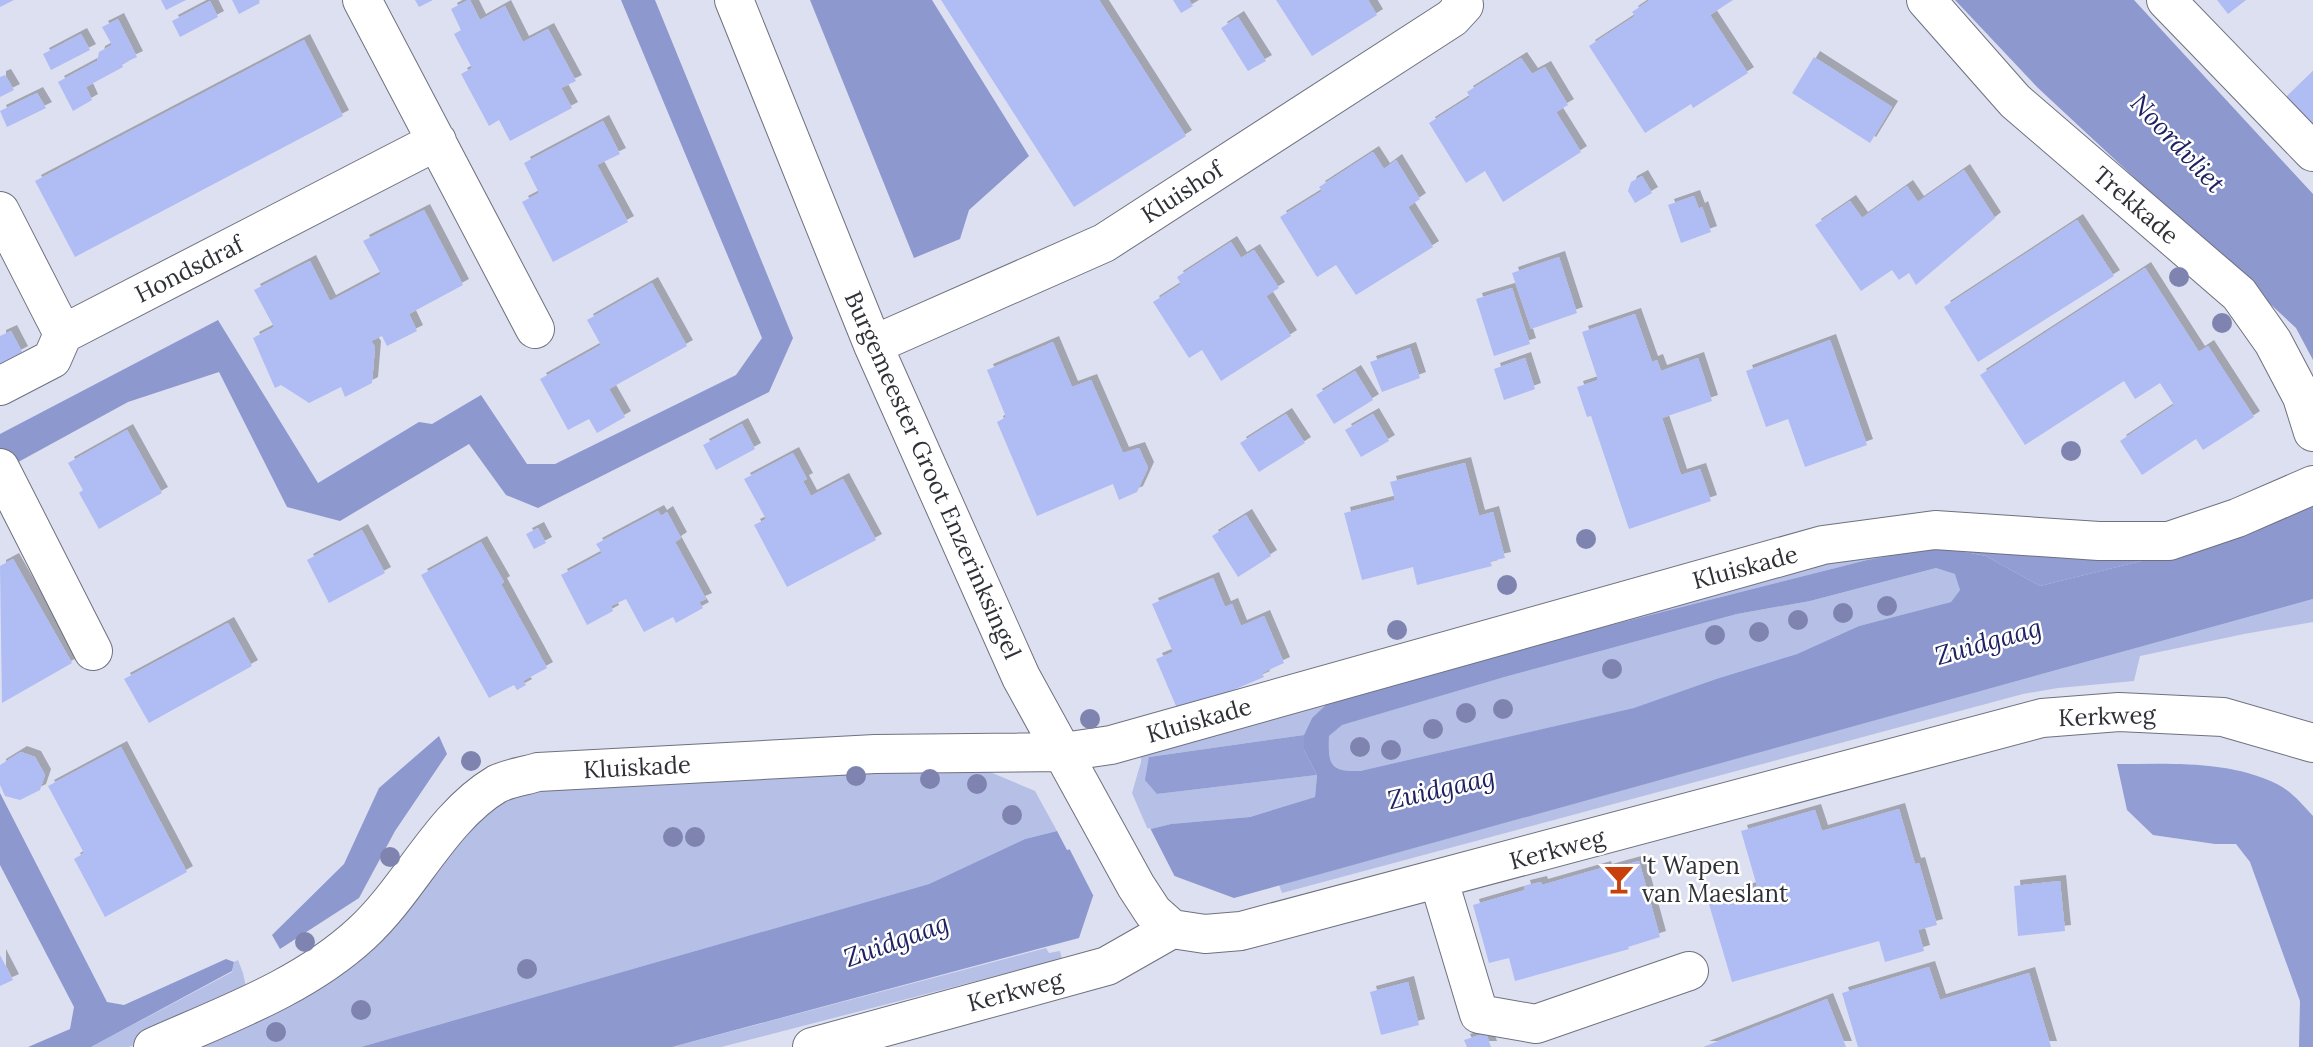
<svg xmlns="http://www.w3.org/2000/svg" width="2313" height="1047" viewBox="0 0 2313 1047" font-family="Lora,serif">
  <defs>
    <filter id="shadow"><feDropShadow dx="6" dy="-6" stdDeviation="0" flood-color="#0004"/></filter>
  </defs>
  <rect width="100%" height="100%" fill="#dde0f0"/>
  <!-- green -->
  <path fill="#b6bfe6" d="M 1901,547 L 1960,551 L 1867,560 L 1599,628 L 1328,704 L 1312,718 L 1304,735 L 1149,757 L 1157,794 L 1317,775 L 1315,797 L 1250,817 L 1171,824 L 1148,830 L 1132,793 L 1141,762 L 1141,749 L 1720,588 Z
    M 1936,568 L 1956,574 L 1960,590 L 1951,602 L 1859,626 L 1797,654 L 1716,679 L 1635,708 L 1360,771 C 1330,772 1328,765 1329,736 L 1341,725 L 1508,676 L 1737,614 L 1810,601 Z
    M 2313,599 L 2313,622 L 2244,634 L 2140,656 L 2134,681 L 2058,688 L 2023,694 L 1282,893 L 1279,885 Z
    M 915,768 L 985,770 L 1035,791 L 1057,831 L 1025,839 L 929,884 L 361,1047 L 187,1047 L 277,1009 L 329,983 L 364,954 L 449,846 L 501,801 L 528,791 Z
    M 1046,948 L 1049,953 L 1060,951 L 1062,959 L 721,1047 L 672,1047 Z
    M 238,960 L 243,973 L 246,987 L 156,1039 L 128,1047 L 91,1047 L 232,972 L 234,962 Z"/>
  <!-- forest -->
  <path fill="#919dd3" d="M 2206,545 L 2040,586 L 1986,556 L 1960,551 Z
    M 1304,735 L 1304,750 L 1317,775 L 1157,794 L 1145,780 L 1149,757 Z
    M 2117,764 C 2170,764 2228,760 2277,784 C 2291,791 2302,804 2313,816 L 2313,1047 L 2299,1047 L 2300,1001 L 2250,862 L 2236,844 L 2215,844 L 2153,835 L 2127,810 Z"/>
  <!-- water -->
  <path fill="#8d98ce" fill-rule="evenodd" d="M 621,0 L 655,0 L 793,338 L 769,392 L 538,508 L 506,495 L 469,444 L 340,521 L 287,507 L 219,372 L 128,402 L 0,472 L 0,434 L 218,320 L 318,483 L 419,422 L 432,424 L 481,395 L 527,464 L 555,464 L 736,375 L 762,338 Z
    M 810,0 L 932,0 L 1029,156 L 969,210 L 960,239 L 914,258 Z
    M 1955,0 L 2134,0 L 2313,194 L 2313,360 L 2296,328 L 2038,88 Z
    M 2313,495 L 2313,599 L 1234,898 L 1169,874 L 1093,896 L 1079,938 L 672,1047 L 361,1047 L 929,884 L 1025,839 L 1057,831 L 1067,850 L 1171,824 L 1250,817 L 1315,797 L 1317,775 L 1304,750 L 1304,735 L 1312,718 L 1327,704 L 1599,628 L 1867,560 L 1930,549 L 1960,551 L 1986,556 L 2040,586 L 2206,545 ZM 1936,568 L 1955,574 L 1960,590 L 1951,602 L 1859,626 L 1797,654 L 1716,679 L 1634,708 L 1360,771 C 1330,772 1328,765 1329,736 L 1342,725 L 1508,676 L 1737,614 L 1810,601 Z
    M 439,736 L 447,754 L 395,831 L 359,898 L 280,949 L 272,935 L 344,864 L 379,788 Z
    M 0,793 L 107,1002 L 124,1005 L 226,959 L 234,962 L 232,971 L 91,1047 L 28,1047 L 70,1029 L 74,1007 L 0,865 Z"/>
  <!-- pier -->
  <path fill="#dde0f0" d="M 1150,828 L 1176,879 L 1169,877 L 1094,897 L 1069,848 Z"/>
  <!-- building -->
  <path fill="#b0bcf4" filter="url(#shadow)" d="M 0,0 L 14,0 L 0,7 Z
    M 161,0 L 186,0 L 166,10 Z
    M 232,0 L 258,0 L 260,3 L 239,14 Z
    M 415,0 L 433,0 L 419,7 Z
    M 468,0 L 470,0 L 480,20 L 505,6 L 523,42 L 548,29 L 576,81 L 561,88 L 572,108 L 510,141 L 499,120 L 489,126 L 461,74 L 472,68 L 454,34 L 461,30 L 451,9 Z
    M 941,0 L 1099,0 L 1186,136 L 1074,207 Z
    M 1173,0 L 1189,0 L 1193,6 L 1181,13 Z
    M 1276,0 L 1368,0 L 1377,15 L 1312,56 Z
    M 1650,0 L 1733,0 L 1710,15 L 1748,73 L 1693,108 L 1691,104 L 1645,133 L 1589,46 L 1635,16 L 1632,12 Z
    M 2217,0 L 2246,0 L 2228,14 Z
    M 210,1 L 218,17 L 180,37 L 172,21 Z
    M 1238,17 L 1266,61 L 1248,71 L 1221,28 Z
    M 118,19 L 137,57 L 122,64 L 123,67 L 86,87 L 92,100 L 73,111 L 58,82 L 97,61 L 99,52 L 112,45 L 102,27 Z
    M 81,34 L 90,50 L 51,70 L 43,54 Z
    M 304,40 L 343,116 L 75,257 L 35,181 Z
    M 1814,57 L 1892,107 L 1870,143 L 1792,93 Z
    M 1521,58 L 1532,74 L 1545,67 L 1568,105 L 1556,112 L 1581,152 L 1503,202 L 1485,171 L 1466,183 L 1429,123 L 1470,97 L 1467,92 Z
    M 2313,71 L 2313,136 L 2281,102 Z
    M 5,75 L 14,90 L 0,97 L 0,77 Z
    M 37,93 L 46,108 L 7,127 L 0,111 Z
    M 603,121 L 620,154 L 597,165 L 628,222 L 553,262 L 522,202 L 539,193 L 524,163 Z
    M 1373,152 L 1384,169 L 1396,160 L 1420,199 L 1408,207 L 1433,247 L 1356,295 L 1336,265 L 1317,277 L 1280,217 L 1322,191 L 1319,187 Z
    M 1964,170 L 1995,218 L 1916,285 L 1909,273 L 1899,280 L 1892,270 L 1861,291 L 1815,225 L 1850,201 L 1862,218 L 1907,186 L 1918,202 Z
    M 1642,176 L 1652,193 L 1635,203 L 1628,191 L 1631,182 Z
    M 1694,196 L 1699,209 L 1702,207 L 1711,232 L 1681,243 L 1668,205 Z
    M 424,210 L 463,285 L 409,314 L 417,331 L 387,346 L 382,336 L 371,341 L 375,347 L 372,383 L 345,397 L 341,387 L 309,403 L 281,385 L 275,388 L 253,338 L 274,327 L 254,290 L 310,261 L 330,301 L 381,274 L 363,241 Z
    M 2077,220 L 2114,276 L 1978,362 L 1944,307 Z
    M 1231,242 L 1241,258 L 1254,250 L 1279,288 L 1266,296 L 1291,336 L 1221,381 L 1202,350 L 1189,358 L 1153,302 L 1181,284 L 1177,277 Z
    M 1559,257 L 1577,313 L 1531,329 L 1512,273 Z
    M 2145,268 L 2199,352 L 2208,346 L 2254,417 L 2203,450 L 2196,439 L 2142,475 L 2120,441 L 2174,405 L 2160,383 L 2135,399 L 2124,381 L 2025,445 L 1980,375 Z
    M 652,283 L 687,346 L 609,389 L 625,417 L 597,433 L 589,419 L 568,430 L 540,379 L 601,345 L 587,320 Z
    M 1512,288 L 1530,344 L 1494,356 L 1476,299 Z
    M 1635,314 L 1652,362 L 1657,360 L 1661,371 L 1698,358 L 1712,401 L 1662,418 L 1681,475 L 1700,469 L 1711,501 L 1629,529 L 1591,416 L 1587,417 L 1577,387 L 1598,380 L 1582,332 Z
    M 11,331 L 22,352 L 0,364 L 0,336 Z
    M 1830,340 L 1867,445 L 1805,467 L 1788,419 L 1766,427 L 1746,371 Z
    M 1053,342 L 1072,387 L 1091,380 L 1123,453 L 1139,448 L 1148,468 L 1137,492 L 1119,500 L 1113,484 L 1037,516 L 997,422 L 1006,417 L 987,370 Z
    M 1410,348 L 1420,378 L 1382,392 L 1370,362 Z
    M 1525,358 L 1535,389 L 1504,400 L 1494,369 Z
    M 1355,371 L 1373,400 L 1334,424 L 1316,395 Z
    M 1286,414 L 1305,443 L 1259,472 L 1240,443 Z
    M 1373,414 L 1389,441 L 1361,457 L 1345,430 Z
    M 742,424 L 755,449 L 716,470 L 703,445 Z
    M 127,430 L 162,493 L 99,529 L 79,493 L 83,490 L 68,463 Z
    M 793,453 L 807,479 L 803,481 L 811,496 L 843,479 L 876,540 L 787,587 L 754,525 L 766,519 L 744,479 Z
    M 1465,463 L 1479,516 L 1493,512 L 1505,558 L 1490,561 L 1492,566 L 1417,585 L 1413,567 L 1362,580 L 1344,513 L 1395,500 L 1390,482 Z
    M 658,511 L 661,516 L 667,512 L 681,538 L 675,542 L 706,599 L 699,602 L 703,608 L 676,623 L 673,617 L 644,632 L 626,599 L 611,606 L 613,611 L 587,625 L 561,575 L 602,553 L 596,544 Z
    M 1246,515 L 1271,556 L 1238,577 L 1212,536 Z
    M 538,528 L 546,543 L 534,549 L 526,534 Z
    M 362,530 L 385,573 L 329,603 L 307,560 Z
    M 481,542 L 504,582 L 501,584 L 547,668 L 523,681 L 526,685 L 517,690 L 514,685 L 489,698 L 421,575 Z
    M 13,559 L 72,663 L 2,703 L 0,566 Z
    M 1213,578 L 1225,607 L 1232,604 L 1241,626 L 1264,616 L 1284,663 L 1262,673 L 1264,677 L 1179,713 L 1156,659 L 1173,652 L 1152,604 Z
    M 228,623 L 252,666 L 149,723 L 124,679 Z
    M 121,747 L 187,872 L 105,917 L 74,859 L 84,853 L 48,786 Z
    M 21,752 L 35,757 L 45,775 L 40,790 L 20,800 L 5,796 L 0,785 L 0,765 Z
    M 1899,809 L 1915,864 L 1919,863 L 1937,925 L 1918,930 L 1924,951 L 1885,962 L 1879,941 L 1732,982 L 1708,901 L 1757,886 L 1741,831 L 1815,810 L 1822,831 Z
    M 1639,861 L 1660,937 L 1628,947 L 1629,949 L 1515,981 L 1509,958 L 1489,963 L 1473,905 L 1525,890 L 1524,886 L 1541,882 L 1542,885 L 1605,867 L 1606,870 Z
    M 2060,881 L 2065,931 L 2018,936 L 2014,886 Z
    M 0,955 L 13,980 L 0,986 Z
    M 1929,967 L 1940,1000 L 2029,973 L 2051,1047 L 1858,1047 L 1842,993 Z
    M 1408,982 L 1419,1025 L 1381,1035 L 1370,992 Z
    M 1827,999 L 1846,1047 L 1703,1047 Z
    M 1486,1033 L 1491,1047 L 1467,1047 L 1464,1040 Z"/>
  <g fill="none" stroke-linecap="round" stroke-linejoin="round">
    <!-- minor casing -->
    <g stroke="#6e717e" stroke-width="40">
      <path id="minor" d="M 362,0 L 535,329
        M 734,0 L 873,345 L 1021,677 L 1136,886 L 1153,912 L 1172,929
        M 1926,0 L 2015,101 L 2239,294 L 2273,342 L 2302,397 L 2313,432
        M 2166,0 L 2313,152
        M 0,211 L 63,334 L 437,141
        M 873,345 L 1104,243 L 1452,18 L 1464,5 L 1461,0
        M 0,386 L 52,359 L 63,334
        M 0,468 L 93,651
        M 1439,881 L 1479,1014 L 1536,1024 L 1689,971
        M 153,1047 C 225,1015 304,987 362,933 C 410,889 441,817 497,784 C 509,778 525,776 538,772 L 875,754 L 1063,752 L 1111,745 L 1823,545 L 1935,530 L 2099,541 L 2169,541 L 2237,518 L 2313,485
        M 812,1047 L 1107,966 L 1172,929 L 1205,934 L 1241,931 L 2042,718 L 2119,712 L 2223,717 L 2313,743"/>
    </g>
    <!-- minor -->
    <use href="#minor" stroke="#fff" stroke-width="38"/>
  </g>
  <!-- trees -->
  <g fill="#7e84af">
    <circle cx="2179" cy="277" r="10"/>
    <circle cx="2222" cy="323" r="10"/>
    <circle cx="2071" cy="451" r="10"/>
    <circle cx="1586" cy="539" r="10"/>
    <circle cx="1507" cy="585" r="10"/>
    <circle cx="1887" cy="606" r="10"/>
    <circle cx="1843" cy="613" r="10"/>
    <circle cx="1798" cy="620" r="10"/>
    <circle cx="1397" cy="630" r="10"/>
    <circle cx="1759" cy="632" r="10"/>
    <circle cx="1715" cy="635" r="10"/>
    <circle cx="1612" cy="669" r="10"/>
    <circle cx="1503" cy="709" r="10"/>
    <circle cx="1466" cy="713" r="10"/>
    <circle cx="1090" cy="719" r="10"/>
    <circle cx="1433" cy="729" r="10"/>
    <circle cx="1360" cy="747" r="10"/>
    <circle cx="1391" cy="750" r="10"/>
    <circle cx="471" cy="761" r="10"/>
    <circle cx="856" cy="776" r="10"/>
    <circle cx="930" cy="779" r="10"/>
    <circle cx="977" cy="784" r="10"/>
    <circle cx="1012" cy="815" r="10"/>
    <circle cx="673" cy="837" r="10"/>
    <circle cx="695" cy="837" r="10"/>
    <circle cx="390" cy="857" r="10"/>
    <circle cx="305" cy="942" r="10"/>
    <circle cx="527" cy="969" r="10"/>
    <circle cx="361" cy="1010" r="10"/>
    <circle cx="276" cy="1032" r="10"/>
  </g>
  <!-- icons -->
  <defs>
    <g id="bar-bare" transform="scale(2.415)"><path d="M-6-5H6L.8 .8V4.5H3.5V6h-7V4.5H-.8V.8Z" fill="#c8410c" stroke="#fff" stroke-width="2.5" paint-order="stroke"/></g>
  </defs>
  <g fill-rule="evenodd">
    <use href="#bar-bare" x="1619" y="879"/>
  </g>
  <g text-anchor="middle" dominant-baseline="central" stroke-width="5" stroke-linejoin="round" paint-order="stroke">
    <!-- street labels -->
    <g font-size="24" fill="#2f3137" stroke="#fff">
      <text transform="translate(1182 192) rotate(-33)">Kluishof</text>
      <text transform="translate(2136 205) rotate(41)">Trekkade</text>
      <text transform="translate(189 269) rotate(-27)">Hondsdraf</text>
      <text transform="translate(933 475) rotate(66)">Burgemeester Groot Enzerinksingel</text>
      <text transform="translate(1745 567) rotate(-15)">Kluiskade</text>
      <text transform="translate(2107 716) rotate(-2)">Kerkweg</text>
      <text transform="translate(1199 720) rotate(-16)">Kluiskade</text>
      <text transform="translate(637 767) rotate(-3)">Kluiskade</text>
      <text transform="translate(1557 849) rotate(-15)">Kerkweg</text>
      <text transform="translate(1015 991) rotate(-15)">Kerkweg</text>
    </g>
    <!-- poi labels -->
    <g font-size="24" fill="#2f3137" stroke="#fff" text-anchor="start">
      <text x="1642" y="865">'t Wapen<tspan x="1642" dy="28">van Maeslant</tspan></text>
    </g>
    <!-- water labels -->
    <g font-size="26" font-style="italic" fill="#1e2161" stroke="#fff">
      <text transform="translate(2178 143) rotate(47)">Noordvliet</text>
      <text transform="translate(1988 641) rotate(-16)">Zuidgaag</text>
      <text transform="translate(1441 788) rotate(-13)">Zuidgaag</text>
      <text transform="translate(896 940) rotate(-20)">Zuidgaag</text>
    </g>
  </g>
</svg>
